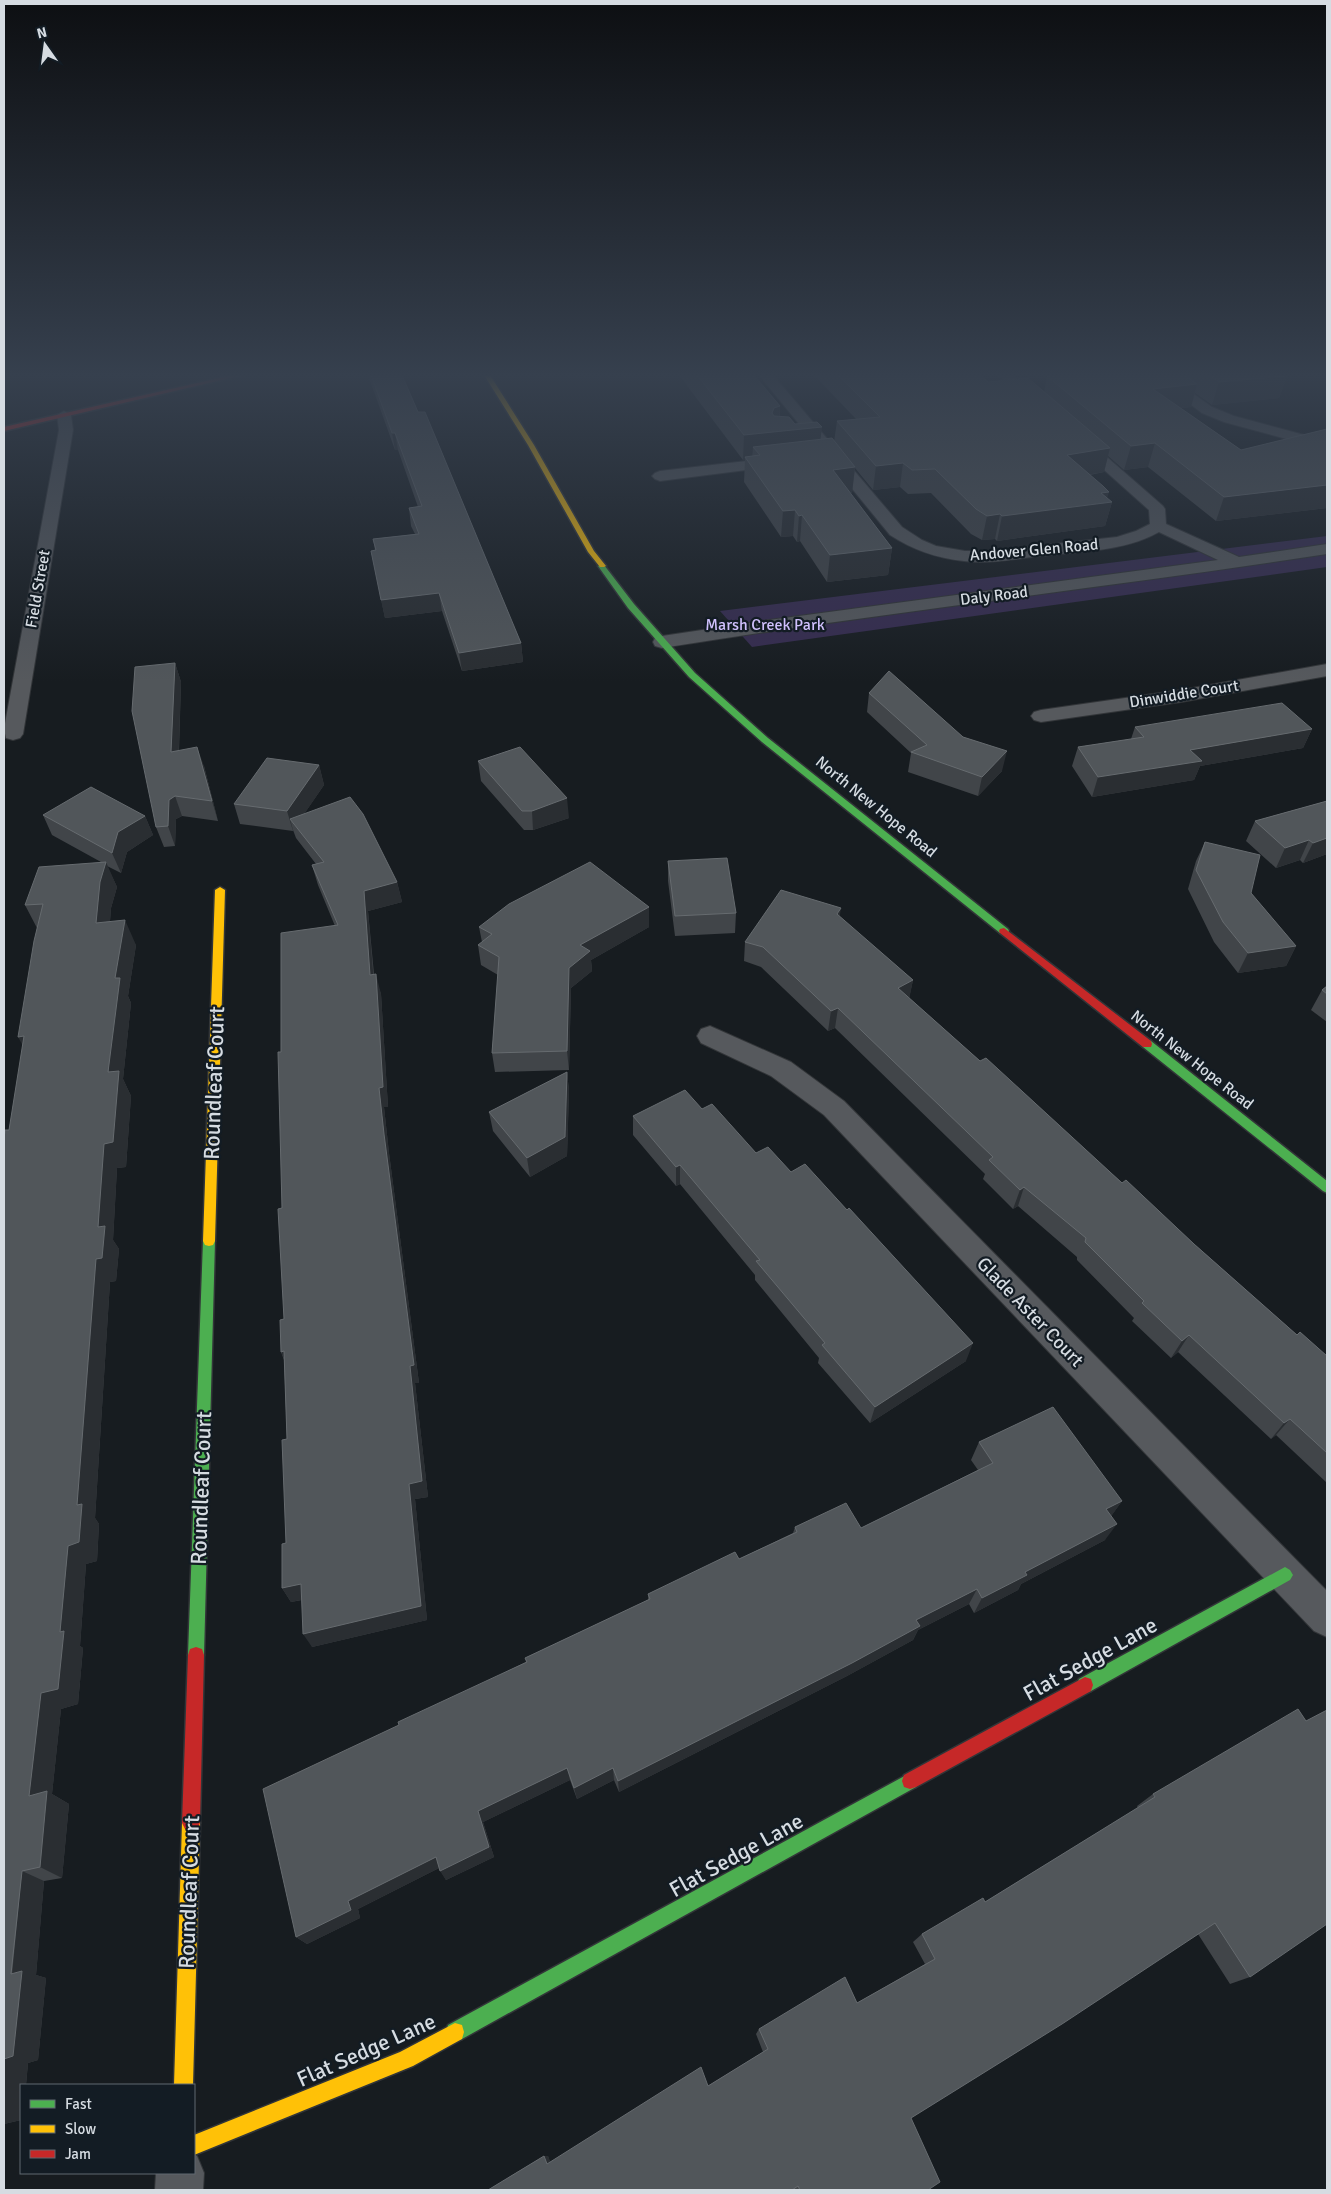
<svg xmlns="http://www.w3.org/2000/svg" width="1331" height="2194" viewBox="0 0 1331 2194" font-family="Signika,sans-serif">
  <rect width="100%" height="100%" fill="#171c20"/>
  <!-- green -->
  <path fill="#362c50" d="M 1327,536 L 1327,567 L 752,647 L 720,611 Z"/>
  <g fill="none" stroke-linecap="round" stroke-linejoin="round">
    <!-- street casing -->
    <g stroke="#323538" stroke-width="2">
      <path id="street" d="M 759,375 L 773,375 L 902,527 L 922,540 L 936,546 L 965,551 L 992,551 L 1117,537 L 1136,531 L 1150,524 L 1149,510 L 1074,443 L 1072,440 L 1074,437 L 1084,437 L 1163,506 L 1165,509 L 1166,524 L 1239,557 L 1327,544 L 1327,554 C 1106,588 883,612 662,648 L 655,646 L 653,642 L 655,638 L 662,636 L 769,620 L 1218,560 L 1159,532 C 1124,552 1079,551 1040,556 C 1015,559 989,564 964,561 C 936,558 913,550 890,535 Z
        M 998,375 L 1013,375 L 1046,405 L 1044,408 L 1034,408 Z
        M 1151,375 L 1167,375 L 1212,407 L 1234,416 L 1327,441 L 1327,450 L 1224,422 L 1202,413 Z
        M 64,411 L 71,415 L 73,430 L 23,734 L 20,738 L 13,740 L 6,738 L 4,729 L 59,430 L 57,415 Z
        M 781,457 L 786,459 L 789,462 L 786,465 L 660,481 L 655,479 L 652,476 L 655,473 L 660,471 Z
        M 1327,664 L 1327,676 L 1181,702 L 1041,722 L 1034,720 L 1031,716 L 1034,712 L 1041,710 L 1181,690 Z
        M 710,1026 L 791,1062 L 844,1101 L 1327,1591 L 1327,1637 L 1314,1631 L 824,1115 L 771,1076 L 701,1043 L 697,1036 L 701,1029 Z
        M 194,2154 L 197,2156 L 204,2173 L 203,2190 L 155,2190 L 156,2173 L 194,2173 Z"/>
    </g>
    <!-- fast casing -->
    <g stroke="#323538" stroke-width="3">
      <path id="fast" d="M 600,565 L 604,565 L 634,604 L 695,673 L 768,738 L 1008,929 L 1009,931 L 1008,933 L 1000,933 L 762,742 L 689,677 L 628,608 L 598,566 Z
        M 1147,1040 L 1151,1041 L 1327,1181 L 1327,1193 L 1323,1191 L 1143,1047 L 1142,1044 L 1143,1041 Z
        M 209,1236 L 213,1237 L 215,1241 L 204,1655 L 202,1661 L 196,1663 L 190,1661 L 188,1655 L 203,1241 L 205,1237 Z
        M 1285,1567 L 1290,1570 L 1293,1575 L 1290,1580 L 1091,1691 L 1085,1693 L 1079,1691 L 1077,1685 L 1079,1679 Z
        M 910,1773 L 916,1775 L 918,1781 L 916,1787 L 462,2039 L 455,2041 L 448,2039 L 446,2032 L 448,2025 Z"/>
    </g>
    <!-- slow casing -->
    <g stroke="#323538" stroke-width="3">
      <path id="slow" d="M 484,375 L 490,375 L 534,445 L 594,551 L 606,566 L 604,567 L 600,567 L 588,552 L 528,445 Z
        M 220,887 L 225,890 L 215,1241 L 213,1245 L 209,1246 L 205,1245 L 203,1241 L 215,890 Z
        M 191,1814 L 197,1817 L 200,1823 L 193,2085 L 174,2085 L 182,1823 L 185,1817 Z
        M 455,2023 L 462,2025 L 464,2032 L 462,2039 L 413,2066 L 194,2155 L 194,2135 L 400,2052 Z"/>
    </g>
    <!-- jam casing -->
    <g stroke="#323538" stroke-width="3">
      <path id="jam" d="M 232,375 L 243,375 L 4,431 L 4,427 Z
        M 1004,928 L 1151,1041 L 1152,1044 L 1151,1047 L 1143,1047 L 1000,933 L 999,931 L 1000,929 Z
        M 196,1647 L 202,1649 L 204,1655 L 200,1823 L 197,1829 L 191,1832 L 185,1829 L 182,1823 L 188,1655 L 190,1649 Z
        M 1085,1677 L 1091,1679 L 1093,1685 L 1091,1691 L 916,1787 L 910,1789 L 904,1787 L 902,1781 L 904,1775 Z"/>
    </g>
    <!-- street -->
    <use href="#street" fill="#56595d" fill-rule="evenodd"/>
    <!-- fast -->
    <use href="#fast" fill="#4caf50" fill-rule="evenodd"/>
    <!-- slow -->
    <use href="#slow" fill="#ffc107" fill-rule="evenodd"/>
    <!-- jam -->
    <use href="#jam" fill="#c62828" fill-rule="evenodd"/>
  </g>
  <!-- wall -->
  <path fill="#414549" d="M 368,375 L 402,375 L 418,412 L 521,643 L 523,662 L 462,671 L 442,611 L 385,618 L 371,551 L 375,550 L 373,539 L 415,534 L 411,526 L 409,508 L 418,507 L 398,450 L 395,450 Z
    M 679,375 L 754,375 L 780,406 L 780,416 L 795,424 L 820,439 L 834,442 L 837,421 L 856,419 L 814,375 L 981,375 L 988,382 L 1044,392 L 1047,376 L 1057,375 L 1286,375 L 1287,376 L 1279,398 L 1212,405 L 1195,393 L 1191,407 L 1181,408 L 1241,450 L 1327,429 L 1327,508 L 1216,521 L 1148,467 L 1124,470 L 1108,456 L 1104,472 L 1090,475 L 1107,498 L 1112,502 L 1105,526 L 997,541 L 995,539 L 982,540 L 971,534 L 931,493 L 908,494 L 900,487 L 873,490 L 855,468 L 852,493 L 850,493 L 892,548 L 888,575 L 827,582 L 800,541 L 797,542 L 793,536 L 781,537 L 744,482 L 745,460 L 743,460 Z
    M 175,663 L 181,682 L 179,751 L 204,766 L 218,821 L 182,816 L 176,819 L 175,846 L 164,847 L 156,827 Z
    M 869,693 L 963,737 L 1002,771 L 978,796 L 908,772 L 911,753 L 867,712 Z
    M 1135,727 L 1312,729 L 1303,748 L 1200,766 L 1194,780 L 1092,797 L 1072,766 L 1078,747 L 1131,739 Z
    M 478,761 L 569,818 L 533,830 L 524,830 L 481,781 Z
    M 319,765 L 324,785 L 304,814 L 397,882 L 402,902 L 368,911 L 374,974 L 381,994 L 388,1107 L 384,1107 L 389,1153 L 419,1383 L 415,1383 L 428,1497 L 415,1499 L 427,1620 L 312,1647 L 302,1600 L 291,1602 L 282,1588 L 286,1543 L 287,1439 L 284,1360 L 281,1352 L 284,1319 L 281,1052 L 335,926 L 318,885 L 312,865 L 316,864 L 296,838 L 293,830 L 293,831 L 240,824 L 234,804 Z
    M 1327,801 L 1327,854 L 1303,863 L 1300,860 L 1276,868 L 1246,841 L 1255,821 Z
    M 43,815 L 145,816 L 153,835 L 127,852 L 121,873 L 107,866 L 117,887 L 111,908 L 110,921 L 136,945 L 128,996 L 131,1003 L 123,1079 L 131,1096 L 126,1167 L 117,1168 L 113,1240 L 119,1249 L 116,1281 L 110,1282 L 95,1518 L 99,1524 L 97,1561 L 86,1564 L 80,1646 L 83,1648 L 78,1704 L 61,1709 L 52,1794 L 69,1804 L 62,1878 L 44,1881 L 36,1975 L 46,1978 L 38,2060 L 28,2063 L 26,2085 L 21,2085 L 21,2120 L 4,2124 L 4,1140 L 9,1130 L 23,1045 L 37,928 L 25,905 L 101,862 L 52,835 Z
    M 1205,842 L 1251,893 L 1296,946 L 1286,966 L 1238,973 L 1214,942 L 1188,889 L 1196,861 Z
    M 668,861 L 736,913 L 735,933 L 675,936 L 668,881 Z
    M 649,907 L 649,927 L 591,960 L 592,971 L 571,988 L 569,1070 L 495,1072 L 492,1053 L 498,975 L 481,965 L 478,945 L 482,942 L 479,927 Z
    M 839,917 L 913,980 L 909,998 L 980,1061 L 1194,1244 L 1297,1335 L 1327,1356 L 1327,1483 L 1276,1435 L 1271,1439 L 1178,1352 L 1171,1358 L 1132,1321 L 1134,1318 L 1077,1260 L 1077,1257 L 1018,1206 L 1013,1209 L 983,1179 L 985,1174 L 835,1028 L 828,1031 L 761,967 L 744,961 L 745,942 Z
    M 1327,986 L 1327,1022 L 1311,1010 L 1322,990 Z
    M 567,1072 L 569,1091 L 567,1156 L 530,1177 L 493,1131 L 489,1112 Z
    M 702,1109 L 756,1153 L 966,1361 L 870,1423 L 818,1363 L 819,1358 L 755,1280 L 755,1275 L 680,1184 L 676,1186 L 633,1135 L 633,1116 Z
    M 979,1442 L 1122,1501 L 1111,1516 L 1105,1540 L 1021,1584 L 1018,1590 L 974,1613 L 969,1604 L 918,1630 L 913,1640 L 847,1676 L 619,1792 L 614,1780 L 577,1799 L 570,1780 L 483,1822 L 494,1857 L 446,1880 L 439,1868 L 358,1909 L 360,1918 L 307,1944 L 296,1937 L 399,1725 L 526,1662 L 525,1658 L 648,1600 L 648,1594 L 739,1559 L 793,1533 L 795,1527 L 861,1528 L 978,1470 L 971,1460 Z
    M 1153,1794 L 1250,1977 L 1230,1984 L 1198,1934 L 911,2118 L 928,2190 L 795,2190 L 794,2189 L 488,2190 L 544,2156 L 548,2156 L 550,2162 L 708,2086 L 763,2052 L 756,2034 L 759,2029 L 857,2003 L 925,1964 L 913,1942 L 922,1934 L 985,1902 L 1138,1808 L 1137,1806 Z"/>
  <!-- shaded-wall -->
  <path fill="#2a2e32" d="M 1287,376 L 1279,398 L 1212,405 L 1219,382 Z
    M 1197,384 L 1191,407 L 1147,411 L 1153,389 Z
    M 780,406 L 779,430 L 822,427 L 819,452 L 760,455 L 753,447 L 752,459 L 745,457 L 745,460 L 743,460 L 744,435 L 772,413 L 774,408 Z
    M 392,433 L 395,433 L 398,450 L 395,450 Z
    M 1155,443 L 1148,467 L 1124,470 L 1131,446 Z
    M 1110,448 L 1104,472 L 1061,479 L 1067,455 Z
    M 903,463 L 900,487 L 873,490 L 876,466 Z
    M 855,467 L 852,493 L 830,495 L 833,470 Z
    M 1327,485 L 1327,508 L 1216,521 L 1224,497 Z
    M 1109,492 L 1106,502 L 1112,502 L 1105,526 L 997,541 L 1002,516 L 1101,493 Z
    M 795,510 L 793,536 L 781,537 L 783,511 Z
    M 1000,514 L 995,539 L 982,540 L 987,516 Z
    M 802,515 L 800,541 L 797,542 L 799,516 Z
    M 892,548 L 888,575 L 827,582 L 830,555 Z
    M 439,593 L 442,611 L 385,618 L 381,600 Z
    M 521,643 L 523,662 L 462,671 L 459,653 Z
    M 175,663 L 181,682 L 178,772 L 171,752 Z
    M 1312,729 L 1303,748 L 1200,766 L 1194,780 L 1092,797 L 1098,777 L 1190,750 Z
    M 197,747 L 204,766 L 218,821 L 212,801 Z
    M 1007,751 L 1002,771 L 978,796 L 982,777 Z
    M 319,765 L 324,785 L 296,826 L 290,819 L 293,830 L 293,831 L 287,811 Z
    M 175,796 L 182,816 L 176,819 L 175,846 L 168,826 L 169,800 Z
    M 567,798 L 569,818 L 533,830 L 532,811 Z
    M 145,816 L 153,835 L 127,852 L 121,873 L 112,853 L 118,832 Z
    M 1327,838 L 1327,854 L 1303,863 L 1313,843 Z
    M 1309,840 L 1300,860 L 1276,868 L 1285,848 Z
    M 106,862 L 117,887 L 111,908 L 108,948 L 96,923 L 100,882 Z
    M 397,882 L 402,902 L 368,911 L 375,995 L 370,975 L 364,891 Z
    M 649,907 L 649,927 L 591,960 L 592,971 L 571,988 L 569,1070 L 567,1051 L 569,968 L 580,945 Z
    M 841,908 L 838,928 L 837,914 Z
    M 125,920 L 136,945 L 128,996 L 131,1003 L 123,1079 L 131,1096 L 126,1167 L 117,1168 L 113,1240 L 119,1249 L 116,1281 L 110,1282 L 95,1518 L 99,1524 L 97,1561 L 86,1564 L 80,1646 L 83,1648 L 78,1704 L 61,1709 L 52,1794 L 69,1804 L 62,1878 L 40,1867 L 29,1796 L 41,1693 L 60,1632 L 68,1546 L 77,1505 L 98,1227 L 115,978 Z
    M 1296,946 L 1286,966 L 1238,973 L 1248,953 Z
    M 376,974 L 381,994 L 388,1107 L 384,1107 L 389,1153 L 419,1383 L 415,1383 L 428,1497 L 415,1499 L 427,1620 L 312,1647 L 303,1634 L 409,1484 L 384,1134 L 379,1088 Z
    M 913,980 L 909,1000 L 898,988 Z
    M 838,1008 L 835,1028 L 828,1031 L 831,1011 Z
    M 24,1036 L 32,1062 L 18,1037 Z
    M 567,1072 L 569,1091 L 567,1156 L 530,1177 L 527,1158 Z
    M 680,1165 L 680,1184 L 676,1186 L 676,1167 Z
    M 1024,1187 L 1018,1206 L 1013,1209 L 1020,1190 Z
    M 1189,1335 L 1178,1352 L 1171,1358 L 1182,1341 Z
    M 973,1343 L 966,1361 L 870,1423 L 875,1407 Z
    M 284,1351 L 289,1369 L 281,1352 Z
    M 1290,1419 L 1276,1435 L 1271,1439 L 1284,1423 Z
    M 1122,1501 L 1110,1518 L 1106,1509 Z
    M 1117,1524 L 1105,1540 L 1021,1584 L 1018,1590 L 974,1613 L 982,1598 L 1025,1572 Z
    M 301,1584 L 310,1598 L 291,1602 L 282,1588 Z
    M 977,1589 L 969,1604 L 918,1630 L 913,1640 L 847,1676 L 619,1792 L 618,1781 L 916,1620 Z
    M 567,1768 L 570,1780 L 483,1822 L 494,1857 L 446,1880 L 440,1871 L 478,1811 Z
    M 613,1768 L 614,1780 L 577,1799 L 574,1788 Z
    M 436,1857 L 443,1866 L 358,1909 L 360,1918 L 307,1944 L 296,1937 L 348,1901 Z
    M 22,1871 L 44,1881 L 36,1975 L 46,1978 L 38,2060 L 28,2063 L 26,2085 L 21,2085 L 21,2120 L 4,2124 L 4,2059 Z
    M 544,2156 L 548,2156 L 551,2164 L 547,2164 Z"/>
  <!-- building -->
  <path fill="#51565a" stroke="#666b6f" d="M 371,375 L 402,375 L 418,412 L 425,412 L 521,643 L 459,653 L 439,593 L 381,600 L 371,551 L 376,550 L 373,539 L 419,534 L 409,508 L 422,506 L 395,433 L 392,433 Z
    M 697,375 L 754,375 L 780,406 L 774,408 L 772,413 L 774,416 L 789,417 L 795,424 L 817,422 L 822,427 L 744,435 Z
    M 838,375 L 981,375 L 988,382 L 1028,378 L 1110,448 L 1067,455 L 1103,486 L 1109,492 L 1101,493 L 1112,502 L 1002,516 L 1000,514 L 987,516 L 976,509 L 935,469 L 912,470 L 903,463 L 876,466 L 837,421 L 880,417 Z
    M 1057,375 L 1184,375 L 1197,384 L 1153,389 L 1241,450 L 1327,429 L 1327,485 L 1224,497 L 1155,443 L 1131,446 L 1047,376 Z
    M 1209,375 L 1286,375 L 1287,376 L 1219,382 Z
    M 832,438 L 855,467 L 833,470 L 892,548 L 830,555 L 802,515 L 799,516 L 795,510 L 783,511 L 745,457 L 760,455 L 753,447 Z
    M 175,663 L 171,752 L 197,747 L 212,801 L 175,796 L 169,800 L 168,826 L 156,827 L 132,711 L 135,667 Z
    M 889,671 L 963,737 L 1007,751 L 982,777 L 911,752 L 927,745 L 869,693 Z
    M 1282,703 L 1312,729 L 1190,750 L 1202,761 L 1098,777 L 1078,747 L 1144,737 L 1135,727 Z
    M 520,747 L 567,798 L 532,811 L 522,811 L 478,761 Z
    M 267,758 L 319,765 L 287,811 L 234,804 Z
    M 91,787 L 145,816 L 118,832 L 112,853 L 43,815 Z
    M 350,797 L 363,814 L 397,882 L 364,891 L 370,975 L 376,974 L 383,1087 L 379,1088 L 384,1134 L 414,1365 L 410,1366 L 422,1481 L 409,1484 L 421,1606 L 303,1634 L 301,1584 L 282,1588 L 282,1544 L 286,1543 L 282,1440 L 287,1439 L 284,1351 L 281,1352 L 280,1320 L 284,1319 L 278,1209 L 282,1208 L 278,1052 L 281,1052 L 281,933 L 338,925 L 312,865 L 324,862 L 290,819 Z
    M 1327,801 L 1327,838 L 1313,843 L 1309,840 L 1285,848 L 1255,821 Z
    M 1205,842 L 1260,855 L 1251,893 L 1296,946 L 1248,953 L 1223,922 L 1196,870 Z
    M 727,858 L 736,913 L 675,916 L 668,861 Z
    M 106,862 L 100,882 L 96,923 L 125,920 L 115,978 L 120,978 L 108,1072 L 119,1071 L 113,1142 L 104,1144 L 98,1227 L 105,1226 L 102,1258 L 96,1259 L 77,1505 L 82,1504 L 79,1542 L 68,1546 L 60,1632 L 64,1631 L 58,1689 L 41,1693 L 29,1796 L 47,1791 L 40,1867 L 22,1871 L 11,1974 L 22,1971 L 13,2056 L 4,2059 L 4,1140 L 5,1130 L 9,1130 L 24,1036 L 18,1037 L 34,941 L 43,904 L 25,905 L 39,867 Z
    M 590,862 L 649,907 L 580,945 L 590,951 L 569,968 L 567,1051 L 492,1053 L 499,957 L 478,945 L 492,934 L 479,927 L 509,904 Z
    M 781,890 L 841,908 L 837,914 L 913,980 L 898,988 L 980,1061 L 986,1058 L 1122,1183 L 1126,1180 L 1194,1244 L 1297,1335 L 1300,1332 L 1327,1356 L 1327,1453 L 1290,1419 L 1284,1423 L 1189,1335 L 1182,1341 L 1142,1303 L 1144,1301 L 1085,1242 L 1086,1238 L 1024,1187 L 1020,1190 L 989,1160 L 993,1157 L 838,1008 L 831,1011 L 763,947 L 745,942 Z
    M 1327,986 L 1327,994 L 1322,990 Z
    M 567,1072 L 565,1137 L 527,1158 L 489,1112 Z
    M 685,1090 L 702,1109 L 712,1104 L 756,1153 L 768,1147 L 791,1172 L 805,1164 L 847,1210 L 849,1208 L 973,1343 L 875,1407 L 822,1345 L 825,1343 L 756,1261 L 760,1260 L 680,1165 L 676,1167 L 633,1116 Z
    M 1053,1407 L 1122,1501 L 1106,1509 L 1117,1524 L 1025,1572 L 1027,1575 L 982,1598 L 977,1589 L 916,1620 L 920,1626 L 852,1663 L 618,1781 L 613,1768 L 574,1788 L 567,1768 L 478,1811 L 489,1847 L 440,1871 L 436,1857 L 348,1901 L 351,1910 L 296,1937 L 263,1789 L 399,1725 L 398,1722 L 527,1662 L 525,1658 L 650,1599 L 648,1594 L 735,1552 L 739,1559 L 797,1532 L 795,1527 L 846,1503 L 861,1528 L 993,1463 L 979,1442 Z
    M 1298,1709 L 1306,1721 L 1327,1710 L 1327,1924 L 1250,1977 L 1215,1923 L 1062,2024 L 911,2118 L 940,2182 L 928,2190 L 800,2190 L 798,2186 L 792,2190 L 488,2190 L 544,2156 L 547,2164 L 701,2067 L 708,2086 L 768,2049 L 759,2029 L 845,1977 L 857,2003 L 935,1959 L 922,1934 L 983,1898 L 985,1902 L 1155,1797 L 1153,1794 Z"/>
  <!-- sky -->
  <linearGradient id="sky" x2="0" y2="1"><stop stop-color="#0d0f12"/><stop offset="0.55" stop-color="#36404e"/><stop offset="1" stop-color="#36404e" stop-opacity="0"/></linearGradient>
  <rect width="1331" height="682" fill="url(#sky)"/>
  <g text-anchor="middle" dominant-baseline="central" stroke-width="4.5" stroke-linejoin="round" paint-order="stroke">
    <!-- far-street labels -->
    <g font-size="16" fill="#d6dce2" stroke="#131c24">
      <text transform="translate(1034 550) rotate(-5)">Andover Glen Road</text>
      <text transform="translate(38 589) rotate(-80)">Field Street</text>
      <text transform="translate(994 596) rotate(-7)">Daly Road</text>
      <text transform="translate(1184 694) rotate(-9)">Dinwiddie Court</text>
      <text transform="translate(876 807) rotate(39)">North New Hope Road</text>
      <text transform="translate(1192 1060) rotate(38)">North New Hope Road</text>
    </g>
    <!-- far-park labels -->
    <g font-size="16" fill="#cfc0fc" stroke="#131c24">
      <text x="765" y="625">Marsh Creek Park</text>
    </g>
    <!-- street labels -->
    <g font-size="19" fill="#d6dce2" stroke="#131c24">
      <text transform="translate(1030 1312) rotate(46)">Glade Aster Court</text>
    </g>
    <!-- near-street labels -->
    <g font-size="22" fill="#d6dce2" stroke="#131c24">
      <text transform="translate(214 1083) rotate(-88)">Roundleaf Court</text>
      <text transform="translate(201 1488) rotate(-88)">Roundleaf Court</text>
      <text transform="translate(1090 1659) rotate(-29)">Flat Sedge Lane</text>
      <text transform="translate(736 1855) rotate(-29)">Flat Sedge Lane</text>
      <text transform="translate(189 1892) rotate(-88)">Roundleaf Court</text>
      <text transform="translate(366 2050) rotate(-24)">Flat Sedge Lane</text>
    </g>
  </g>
  <!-- border -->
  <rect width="1331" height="2194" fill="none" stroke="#d6dce2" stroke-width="10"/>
  <!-- legend -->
  <rect x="20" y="2084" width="175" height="90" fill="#131c24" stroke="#616970"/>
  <rect x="30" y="2100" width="25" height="8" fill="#4caf50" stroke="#616970"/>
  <text x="65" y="2109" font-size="15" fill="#d6dce2">Fast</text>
  <rect x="30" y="2125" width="25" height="8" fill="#ffc107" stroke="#616970"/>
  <text x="65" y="2134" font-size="15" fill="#d6dce2">Slow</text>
  <rect x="30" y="2150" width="25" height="8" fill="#c62828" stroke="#616970"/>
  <text x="65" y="2159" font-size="15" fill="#d6dce2">Jam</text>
  <!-- north arrow -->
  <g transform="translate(45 45) rotate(346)" stroke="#131c24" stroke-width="4" paint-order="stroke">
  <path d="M0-4L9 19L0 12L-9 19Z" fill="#d6dce2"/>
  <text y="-8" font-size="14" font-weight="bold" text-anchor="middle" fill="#d6dce2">N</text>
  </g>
</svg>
